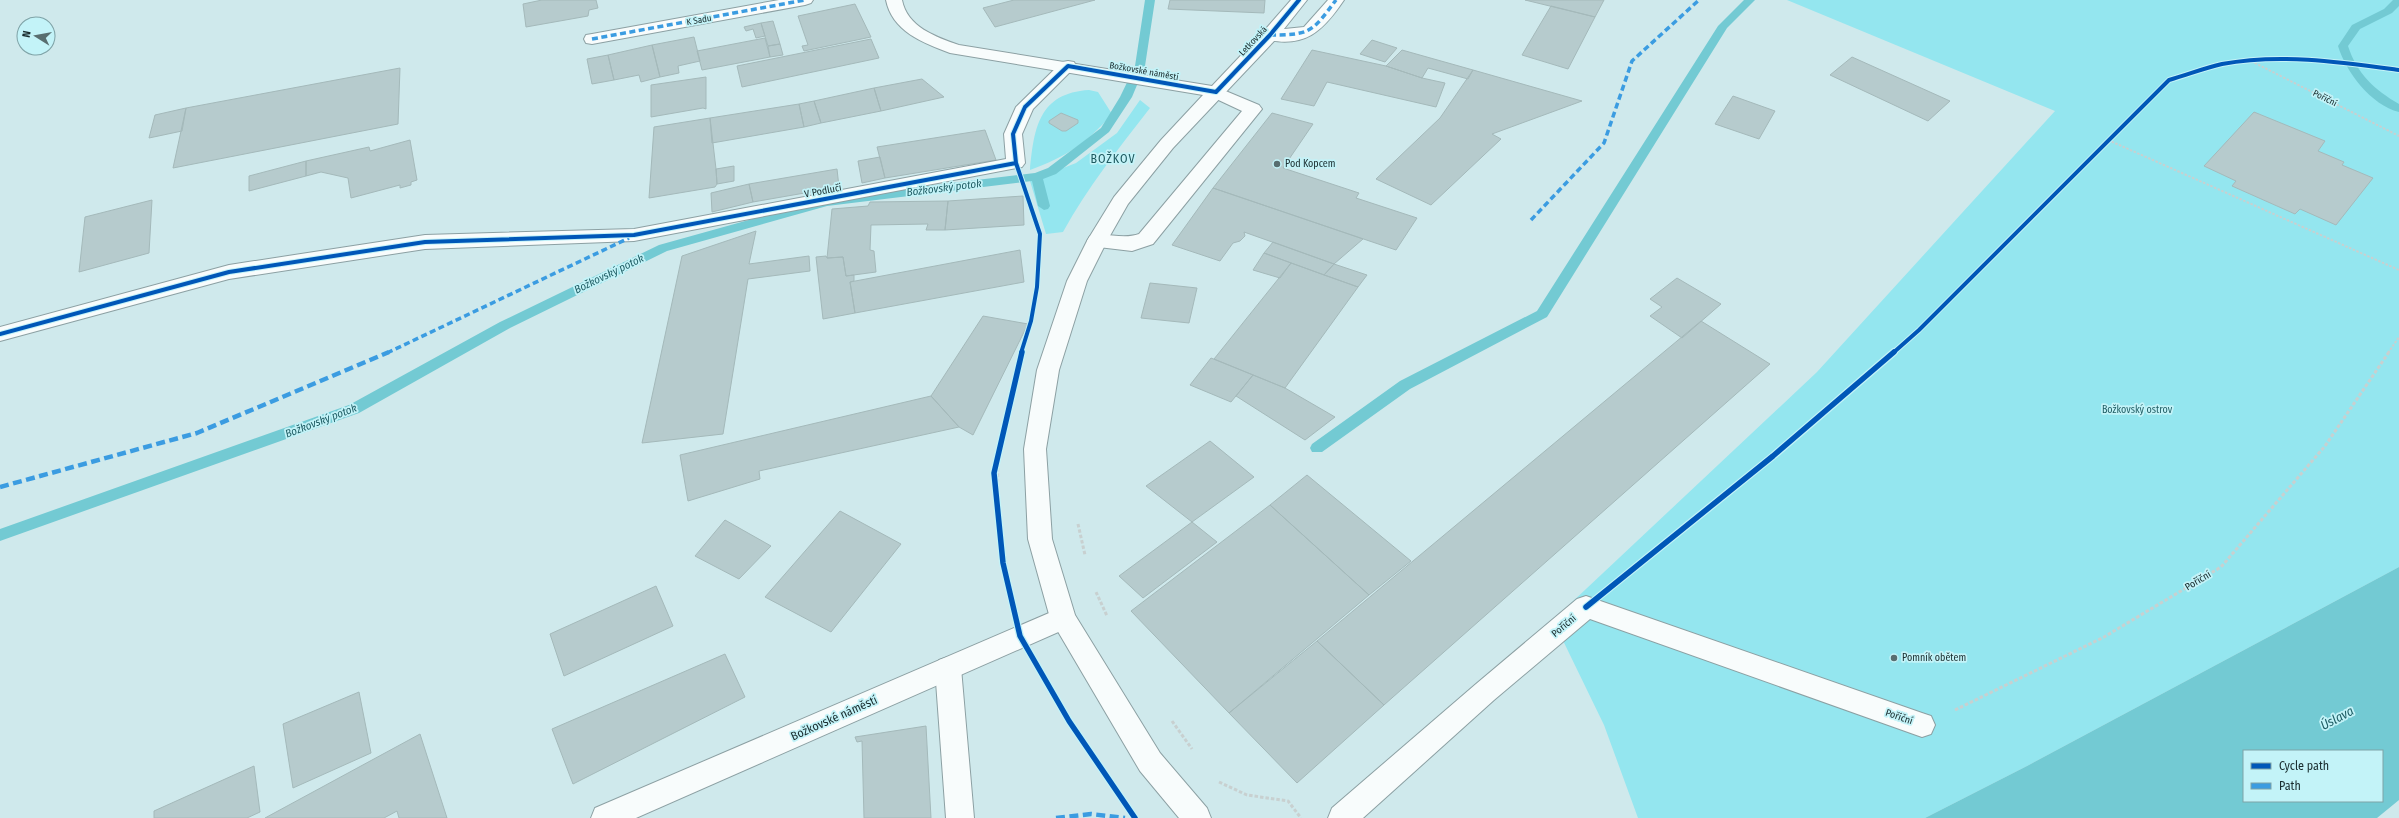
<svg xmlns="http://www.w3.org/2000/svg" width="2399" height="818" viewBox="0 0 2399 818" font-family="'Fira Sans Condensed',sans-serif">
  <rect width="100%" height="100%" fill="#cfe9ec"/>
  <!-- green -->
  <path fill="#94e6ef" d="M 1787,0 L 2399,0 L 2399,567 L 2027,766 L 1925,818 L 1638,818 L 1604,725 L 1553,620 L 1817,372 L 2055,111 Z
    M 1089,90 L 1098,92 L 1112,114 C 1087,143 1066,157 1030,170 C 1034,128 1039,93 1089,90 Z
    M 1140,100 L 1150,108 C 1119,148 1087,188 1063,232 L 1046,234 L 1030,181 L 1076,163 L 1117,133 Z"/>
  <!-- water -->
  <path fill="#73cad3" fill-rule="evenodd" d="M 2399,567 L 2399,800 L 2377,818 L 1925,818 L 2027,766 ZM 2244,751 L 2382,751 L 2382,801 L 2244,801 Z"/>
  <g fill="none" stroke-linecap="round" stroke-linejoin="round">
    <!-- stream -->
    <path fill="#73cad3" fill-rule="evenodd" d="M 1145,0 L 1155,0 L 1145,66 L 1132,97 L 1109,132 L 1056,174 L 1043,179 L 1050,206 L 1048,209 L 1044,210 L 1038,206 L 1032,181 L 827,206 L 667,251 L 510,328 L 359,413 L 0,541 L 0,529 L 349,405 L 500,322 L 659,245 L 827,198 L 1035,173 L 1048,168 L 1101,128 L 1120,97 L 1135,66 Z
      M 1744,0 L 1755,0 L 1727,28 L 1547,317 L 1410,389 L 1322,452 L 1312,452 L 1310,448 L 1312,444 L 1400,381 L 1537,311 L 1718,26 Z
      M 2393,0 L 2399,0 L 2399,6 L 2392,13 L 2360,29 L 2348,46 C 2357,74 2375,90 2399,104 L 2399,112 C 2371,105 2346,72 2338,46 L 2352,25 L 2384,9 Z"/>
  </g>
  <!-- building -->
  <path fill="#b6cbcd" stroke="#a4b9ba" d="M 542,0 L 596,0 L 598,8 L 589,10 L 588,16 L 526,27 L 523,4 Z
    M 1014,0 L 1095,0 L 995,27 L 983,8 Z
    M 1170,0 L 1265,0 L 1264,13 L 1168,9 Z
    M 1525,0 L 1604,0 L 1595,17 Z
    M 855,4 L 871,37 L 804,51 L 802,46 L 808,45 L 798,16 Z
    M 1551,6 L 1595,17 L 1568,69 L 1522,55 Z
    M 773,21 L 780,44 L 768,46 L 761,23 Z
    M 761,23 L 765,36 L 756,38 L 753,29 L 746,31 L 744,27 Z
    M 694,37 L 700,61 L 678,66 L 679,73 L 660,77 L 652,45 Z
    M 765,38 L 770,57 L 702,70 L 697,51 Z
    M 871,39 L 879,58 L 742,87 L 737,66 Z
    M 1372,40 L 1397,48 L 1385,62 L 1360,54 Z
    M 780,44 L 783,55 L 770,57 L 768,46 Z
    M 652,45 L 660,77 L 641,82 L 639,75 L 614,80 L 608,55 Z
    M 1312,50 L 1386,66 L 1422,78 L 1445,83 L 1436,107 L 1327,82 L 1314,106 L 1281,99 Z
    M 1402,50 L 1473,70 L 1468,79 L 1428,68 L 1422,78 L 1386,66 Z
    M 608,55 L 614,80 L 592,84 L 587,59 Z
    M 1852,57 L 1950,101 L 1928,121 L 1830,75 Z
    M 400,68 L 398,124 L 173,168 L 186,108 Z
    M 1473,70 L 1582,101 L 1492,134 L 1501,139 L 1431,205 L 1376,179 L 1440,118 Z
    M 706,77 L 706,109 L 703,108 L 651,117 L 651,85 Z
    M 922,79 L 944,97 L 881,111 L 874,88 Z
    M 874,88 L 881,111 L 821,123 L 814,101 Z
    M 1733,96 L 1775,111 L 1759,139 L 1715,124 Z
    M 814,101 L 821,123 L 804,127 L 799,104 Z
    M 799,104 L 804,127 L 712,143 L 710,118 Z
    M 186,108 L 182,131 L 149,138 L 155,115 Z
    M 2254,112 L 2325,141 L 2318,151 L 2344,162 L 2342,165 L 2373,178 L 2336,225 L 2300,209 L 2295,214 L 2232,186 L 2236,181 L 2204,166 Z
    M 1061,113 L 1078,120 L 1078,123 L 1066,131 L 1062,131 L 1049,123 L 1049,121 Z
    M 1272,113 L 1313,124 L 1283,168 L 1359,193 L 1356,198 L 1417,218 L 1396,250 L 1213,188 Z
    M 710,118 L 716,169 L 717,184 L 715,187 L 649,198 L 654,127 Z
    M 985,130 L 996,160 L 885,178 L 877,147 Z
    M 410,140 L 417,180 L 411,182 L 411,185 L 400,188 L 400,185 L 351,198 L 348,178 L 321,172 L 306,176 L 306,161 L 369,147 L 370,151 Z
    M 880,157 L 885,178 L 862,183 L 858,161 Z
    M 306,161 L 306,176 L 249,191 L 249,176 Z
    M 734,166 L 734,181 L 717,184 L 716,169 Z
    M 837,169 L 839,187 L 753,202 L 749,184 Z
    M 749,184 L 753,202 L 712,212 L 711,193 Z
    M 1213,188 L 1363,239 L 1334,264 L 1244,232 L 1245,236 L 1240,241 L 1233,243 L 1220,261 L 1172,245 Z
    M 1023,196 L 1024,225 L 945,230 L 948,201 Z
    M 152,200 L 149,253 L 79,272 L 85,217 Z
    M 948,201 L 945,230 L 926,230 L 928,224 L 871,225 L 870,250 L 874,251 L 876,272 L 846,276 L 843,257 L 827,258 L 832,209 L 868,206 L 870,202 Z
    M 756,231 L 749,264 L 809,256 L 810,271 L 748,279 L 723,434 L 642,443 L 682,256 Z
    M 1273,242 L 1334,264 L 1324,275 L 1264,253 Z
    M 1020,250 L 1024,282 L 855,313 L 850,282 Z
    M 1264,253 L 1291,263 L 1280,278 L 1253,270 Z
    M 826,256 L 827,258 L 843,257 L 846,276 L 854,275 L 854,281 L 850,282 L 855,313 L 823,319 L 816,257 Z
    M 1291,263 L 1358,287 L 1285,388 L 1214,359 Z
    M 1334,264 L 1367,275 L 1358,287 L 1324,275 Z
    M 1677,278 L 1721,304 L 1682,338 L 1650,316 L 1662,307 L 1650,299 Z
    M 1150,283 L 1197,288 L 1189,323 L 1141,318 Z
    M 983,316 L 1028,324 L 973,435 L 959,427 L 931,396 Z
    M 1701,321 L 1770,364 L 1384,705 L 1317,641 Z
    M 1211,358 L 1253,375 L 1231,402 L 1190,385 Z
    M 1253,375 L 1285,388 L 1335,417 L 1305,440 L 1236,396 Z
    M 931,396 L 959,427 L 759,471 L 760,479 L 688,501 L 680,455 Z
    M 1210,441 L 1254,477 L 1192,522 L 1146,486 Z
    M 1307,475 L 1411,561 L 1369,595 L 1270,505 Z
    M 1270,505 L 1369,595 L 1229,713 L 1131,611 Z
    M 840,511 L 901,544 L 831,632 L 765,597 Z
    M 725,520 L 771,546 L 739,579 L 695,556 Z
    M 1192,522 L 1217,542 L 1143,598 L 1119,576 Z
    M 656,586 L 673,626 L 564,676 L 550,634 Z
    M 1317,641 L 1384,705 L 1297,783 L 1229,713 Z
    M 725,654 L 745,697 L 573,784 L 552,729 Z
    M 359,692 L 371,753 L 293,788 L 283,724 Z
    M 926,726 L 931,818 L 864,818 L 862,741 L 857,742 L 855,737 Z
    M 420,734 L 447,818 L 399,818 L 397,811 L 384,818 L 265,818 Z
    M 254,766 L 260,812 L 247,818 L 154,818 L 154,811 Z"/>
  <g fill="none" stroke-linecap="round" stroke-linejoin="round">
    <!-- service casing -->
    <g stroke="#8ca0a3" stroke-width="2">
      <path id="service" d="M 1216,87 L 1259,105 L 1262,109 L 1153,244 L 1132,251 L 1090,246 L 1087,241 L 1090,236 C 1106,232 1123,240 1139,234 L 1242,111 L 1210,96 L 1207,92 L 1210,88 Z
        M 948,657 L 957,660 L 961,668 L 974,818 L 946,818 L 935,668 L 939,660 Z"/>
    </g>
    <!-- minor casing -->
    <g stroke="#8ca0a3" stroke-width="2">
      <path id="minor" d="M 779,0 L 813,0 L 811,3 L 805,5 L 592,44 L 586,43 L 584,39 L 586,35 L 592,34 Z
        M 1328,0 L 1344,0 C 1323,31 1305,49 1264,39 L 1262,35 L 1264,31 L 1304,27 Z
        M 1068,61 L 1074,62 L 1076,66 L 1033,109 L 1022,134 L 1025,163 L 1022,167 L 634,241 L 425,249 L 229,279 L 0,341 L 0,327 L 229,265 L 425,235 L 634,229 L 1006,159 L 1004,134 L 1016,107 L 1062,62 Z
        M 1586,596 L 1922,713 L 1931,716 L 1935,725 L 1931,734 L 1922,737 L 1590,619 L 1494,700 L 1363,818 L 1328,818 L 1332,808 L 1476,684 L 1577,599 Z
        M 1063,607 L 1072,610 L 1076,618 L 1072,626 L 636,818 L 591,818 L 595,808 Z"/>
    </g>
    <!-- tertiary casing -->
    <g stroke="#8ca0a3" stroke-width="2">
      <path id="tertiary" d="M 886,0 L 902,0 C 907,27 936,37 959,45 L 1212,86 L 1264,31 L 1291,0 L 1307,0 L 1276,39 L 1173,148 L 1128,204 L 1107,241 L 1087,281 L 1059,370 L 1046,449 L 1052,539 L 1075,615 L 1160,753 L 1207,808 L 1211,818 L 1179,818 L 1140,771 L 1050,618 L 1028,539 L 1024,449 L 1037,370 L 1067,281 L 1087,241 L 1114,197 L 1161,140 L 1203,95 L 950,53 C 923,43 892,31 886,0 Z"/>
    </g>
    <!-- path-far1 -->
    <path stroke="#c8d0d0" stroke-width="2" stroke-dasharray="2.5 1.5" stroke-linecap="butt" d="M 2251,61 L 2399,136
      M 2108,140 L 2399,270
      M 1026,192 L 1040,234 L 1037,286
      M 2388,353 L 2399,337"/>
    <!-- path -->
    <path stroke="#c8d0d0" stroke-width="3" stroke-dasharray="3.5 2" stroke-linecap="butt" d="M 998,457 L 997,509 L 1012,602
      M 1078,524 L 1085,555
      M 1096,592 L 1107,616
      M 1038,667 L 1069,721 L 1135,818
      M 1955,710 L 2104,637 L 2221,567 L 2325,446 L 2389,352
      M 1172,721 L 1192,749
      M 1219,782 L 1247,795 L 1288,801 L 1301,818"/>
    <!-- service -->
    <use href="#service" fill="#f8fcfc" fill-rule="evenodd"/>
    <!-- minor -->
    <use href="#minor" fill="#f8fcfc" fill-rule="evenodd"/>
    <!-- tertiary -->
    <use href="#tertiary" fill="#f8fcfc" fill-rule="evenodd"/>
    <!-- quiet-far1 -->
    <path stroke="#3b9ce1" stroke-width="3.5" stroke-dasharray="6 3.5" stroke-linecap="butt" d="M 1270,35 C 1311,35 1312,32 1336,0
      M 592,39 L 805,0
      M 1531,220 L 1604,143 L 1632,61 L 1699,0
      M 387,353 L 629,238"/>
    <!-- quiet -->
    <path stroke="#3b9ce1" stroke-width="4.5" stroke-dasharray="9 4.5" stroke-linecap="butt" d="M 0,487 L 197,433 L 389,352
      M 1056,818 L 1091,814 L 1125,818"/>
    <!-- cycleway-far1 casing -->
    <g stroke="#c3f3f8" stroke-width="6">
      <path id="cycleway-far1" d="M 0,334 L 229,272 L 425,242 L 634,235 L 1016,163
        M 1021,353 L 1031,321 L 1037,287 L 1040,234 L 1016,163 L 1013,134 L 1025,107 L 1068,66 L 1216,92 L 1270,35 L 1299,0
        M 1893,353 L 1919,330 L 2169,80 C 2187,75 2204,68 2222,64 C 2280,53 2341,62 2399,70"/>
    </g>
    <!-- cycleway casing -->
    <g stroke="#c3f3f8" stroke-width="8">
      <path id="cycleway" d="M 1022,352 L 994,473 L 1003,563 L 1020,636 L 1069,721 L 1135,818
        M 1586,607 L 1773,456 L 1894,352"/>
    </g>
    <!-- cycleway-far1 -->
    <use href="#cycleway-far1" stroke="#0057b8" stroke-width="4"/>
    <!-- cycleway -->
    <use href="#cycleway" stroke="#0057b8" stroke-width="5.5"/>
  </g>
  <!-- markers -->
  <g fill="#586e70" stroke="#c3f3f8" stroke-width="1.5">
    <circle cx="1277" cy="164" r="4"/>
    <circle cx="1894" cy="658" r="4"/>
  </g>
  <g text-anchor="middle" dominant-baseline="central" stroke-width="3.5" stroke-linejoin="round" paint-order="stroke">
    <!-- far-street labels -->
    <g font-size="9" fill="#182b2d" stroke="#c3f3f8">
      <text transform="translate(699 20) rotate(-10)">K Sadu</text>
      <text transform="translate(1253 41) rotate(-47)">Letkovská</text>
      <text transform="translate(1144 71) rotate(10)">Božkovské náměstí</text>
      <text transform="translate(2325 98) rotate(27)">Poříční</text>
    </g>
    <!-- poi labels -->
    <g font-size="10" fill="#182b2d" stroke="#c3f3f8" text-anchor="start">
      <text x="1285" y="164">Pod Kopcem</text>
      <text x="1902" y="658">Pomník obětem</text>
    </g>
    <!-- street labels -->
    <g font-size="10" fill="#182b2d" stroke="#c3f3f8">
      <text transform="translate(823 191) rotate(-11)">V Podlučí</text>
      <text transform="translate(2198 581) rotate(-31)">Poříční</text>
      <text transform="translate(1564 626) rotate(-40)">Poříční</text>
      <text transform="translate(1899 717) rotate(19)">Poříční</text>
    </g>
    <!-- park labels -->
    <g font-size="10" fill="#225f66" stroke="#c3f3f8">
      <text x="2137" y="410">Božkovský ostrov</text>
    </g>
    <!-- water labels -->
    <g font-size="11" font-style="italic" fill="#205e65" stroke="#c3f3f8">
      <text transform="translate(944 188) rotate(-7)">Božkovský potok</text>
      <text transform="translate(609 274) rotate(-26)">Božkovský potok</text>
      <text transform="translate(321 421) rotate(-21)">Božkovský potok</text>
    </g>
    <!-- quarter labels -->
    <g font-size="12" letter-spacing="1" fill="#1e595f" stroke="#c3f3f8">
      <text x="1113" y="159">BOŽKOV</text>
    </g>
    <!-- near-street labels -->
    <g font-size="12" fill="#182b2d" stroke="#c3f3f8">
      <text transform="translate(834 718) rotate(-24)">Božkovské náměstí</text>
    </g>
    <!-- near-water labels -->
    <g font-size="13" font-style="italic" fill="#205e65" stroke="#c3f3f8">
      <text transform="translate(2337 718) rotate(-28)">Úslava</text>
    </g>
  </g>
  <!-- legend -->
  <rect x="2243" y="750" width="140" height="52" fill="#c3f3f8" stroke="#7fa3a7"/>
  <rect x="2251" y="763" width="20" height="6" fill="#0057b8" stroke="#7fa3a7"/>
  <text x="2279" y="770" font-size="12" fill="#182b2d">Cycle path</text>
  <rect x="2251" y="783" width="20" height="6" fill="#3b9ce1" stroke="#7fa3a7"/>
  <text x="2279" y="790" font-size="12" fill="#182b2d">Path</text>
  <!-- north arrow -->
  <g transform="translate(36 36) rotate(281)"><circle r="19" fill="#c3f3f8" stroke="#7fa3a7"/>
  <path d="M0-3L7 15L0 10L-7 15Z" fill="#586e70"/>
  <text y="-6" font-size="11" font-weight="bold" text-anchor="middle" fill="#182b2d">N</text>
  </g>
</svg>
